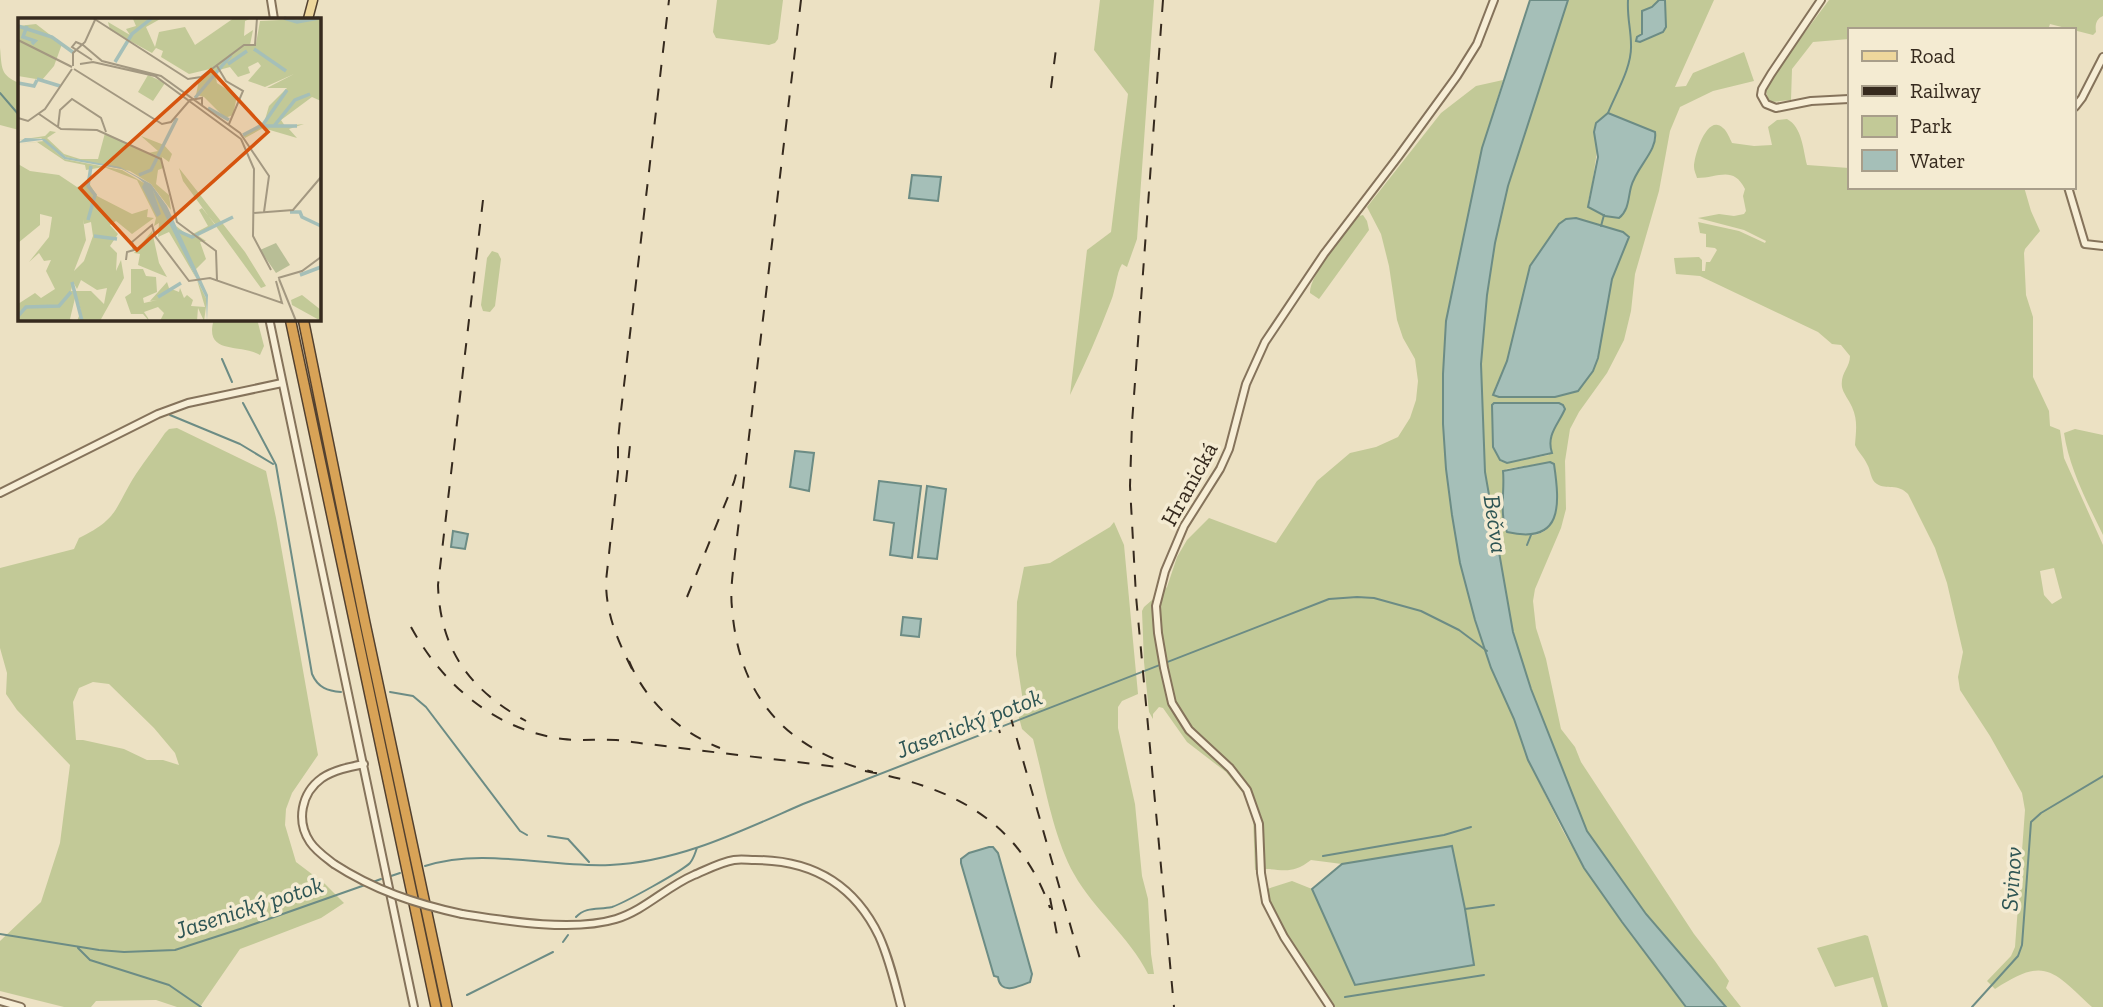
<svg xmlns="http://www.w3.org/2000/svg" width="2103" height="1007" viewBox="0 0 2103 1007" font-family="'Zilla Slab',serif">
  <rect width="100%" height="100%" fill="#ece1c3"/>
  <!-- green -->
  <path fill="#c2c997" fill-rule="evenodd" d="M 717,0 L 783,0 L 778,39 L 775,43 L 769,45 L 716,38 L 713,32 Z
    M 1100,0 L 1154,0 L 1137,239 L 1127,267 L 1122,264 C 1116,274 1116,289 1111,301 C 1099,333 1085,364 1070,395 L 1087,250 L 1111,232 L 1128,94 L 1094,50 Z
    M 1568,0 L 1714,0 L 1675,87 L 1686,86 L 1693,73 L 1744,52 L 1754,81 L 1713,91 L 1680,107 L 1670,131 L 1659,191 L 1635,274 L 1631,311 L 1624,340 L 1607,373 L 1579,412 L 1570,429 L 1565,461 L 1566,509 L 1561,528 L 1535,589 L 1533,601 L 1536,628 L 1546,659 L 1561,729 L 1575,747 L 1581,762 L 1694,934 L 1715,961 L 1729,981 L 1726,988 L 1741,1007 L 1726,1007 L 1646,914 L 1587,831 L 1531,689 L 1513,631 L 1485,472 L 1481,364 L 1487,295 L 1495,243 L 1508,186 ZM 1597,151 L 1648,155 C 1641,164 1635,174 1631,185 C 1627,198 1627,207 1619,218 C 1605,217 1595,214 1588,202 L 1592,185 ZM 1576,218 L 1623,232 L 1629,237 L 1612,279 L 1598,358 L 1593,371 L 1578,391 L 1555,397 L 1499,397 L 1495,388 L 1507,361 L 1530,266 L 1559,224 ZM 1494,403 L 1559,403 L 1563,405 L 1565,409 C 1556,428 1549,433 1549,455 L 1507,463 L 1500,461 L 1493,447 ZM 1550,462 L 1554,464 C 1557,486 1565,530 1534,535 C 1522,536 1513,533 1504,525 L 1503,477 L 1506,469 Z
    M 1829,0 L 2103,0 L 2103,16 C 2096,19 2095,25 2096,32 L 2093,35 L 2050,24 L 2048,30 L 1849,30 L 1849,39 L 1813,42 L 1792,69 L 1791,100 L 1772,102 L 1768,99 L 1766,90 L 1768,82 Z
    M 0,48 C 2,68 0,75 19,83 L 19,130 L 0,125 Z
    M 1503,80 L 1482,148 L 1446,321 L 1443,374 L 1452,515 L 1460,563 L 1475,620 L 1492,668 L 1514,719 L 1528,760 L 1563,831 L 1584,868 L 1622,922 L 1686,1007 L 1332,1007 C 1313,969 1274,931 1267,889 L 1292,881 L 1312,889 L 1355,985 L 1452,847 L 1342,864 L 1311,860 C 1288,878 1279,866 1255,870 L 1253,816 L 1243,793 L 1226,772 L 1187,742 L 1163,708 L 1159,707 L 1153,714 L 1153,719 L 1149,712 L 1144,662 L 1142,611 L 1144,607 L 1167,587 L 1177,557 L 1187,540 L 1209,518 L 1276,543 L 1317,481 L 1350,453 L 1376,447 L 1398,437 L 1410,418 L 1416,400 L 1418,381 L 1415,359 L 1403,338 L 1397,320 L 1389,266 L 1381,234 L 1367,207 L 1441,113 L 1476,86 Z
    M 1787,119 C 1802,127 1803,149 1807,165 L 1849,168 L 1849,187 L 2024,187 L 2031,211 L 2040,231 L 2025,249 L 2024,253 L 2026,295 L 2033,317 L 2033,377 L 2049,411 L 2050,426 L 2060,430 L 2064,458 L 2103,545 L 2103,1007 L 2092,1007 C 2052,970 2045,956 1995,989 L 1987,981 L 2011,956 L 2015,947 L 2025,810 L 2022,793 L 1990,736 L 1960,690 L 1958,677 L 1963,652 L 1947,583 L 1935,548 L 1908,494 C 1898,483 1886,490 1877,484 C 1870,480 1871,470 1867,464 C 1864,457 1858,452 1855,445 C 1856,431 1858,420 1852,407 C 1849,400 1843,393 1842,387 C 1840,373 1850,368 1850,356 L 1841,345 L 1832,344 L 1818,332 L 1700,276 L 1676,274 L 1674,258 L 1699,257 L 1702,260 L 1702,271 L 1705,271 L 1706,262 L 1710,262 L 1717,250 L 1715,248 L 1706,247 L 1706,234 L 1700,233 L 1698,222 L 1739,231 L 1765,243 L 1766,241 L 1744,230 L 1698,218 L 1719,214 L 1734,216 L 1744,214 L 1746,211 L 1743,196 L 1745,189 C 1733,165 1718,178 1697,178 C 1696,174 1694,171 1694,167 C 1694,156 1707,113 1723,128 C 1727,131 1730,139 1732,143 L 1754,146 L 1772,145 L 1768,127 L 1777,120 ZM 2054,568 L 2062,598 L 2052,604 L 2044,595 L 2040,571 Z
    M 1363,215 L 1367,221 L 1369,230 L 1322,295 L 1319,299 L 1310,293 C 1309,275 1346,232 1359,216 Z
    M 492,251 L 498,253 L 501,259 L 495,306 L 490,312 L 483,311 L 481,305 L 487,258 Z
    M 214,319 L 257,319 L 264,346 L 260,355 C 241,343 203,356 214,319 Z
    M 177,428 L 266,471 L 276,518 L 318,755 L 292,793 L 286,809 L 285,825 L 296,862 L 325,884 L 344,903 L 321,918 L 240,949 L 200,1007 L 177,1007 L 156,1000 L 96,1001 L 91,1007 L 64,1007 L 0,991 L 0,941 L 41,902 L 60,843 L 70,765 L 17,710 L 6,694 L 7,673 L 0,648 L 0,568 L 74,549 L 79,538 C 120,518 114,508 136,474 C 145,460 156,447 165,433 L 169,429 ZM 93,682 L 109,684 L 154,728 L 175,753 L 179,765 L 163,760 L 147,760 L 124,749 L 83,740 L 76,740 L 73,702 L 79,688 Z
    M 2075,429 L 2103,435 L 2103,535 C 2088,504 2069,468 2064,433 Z
    M 1114,522 L 1124,545 L 1138,694 L 1122,701 L 1118,707 L 1118,728 L 1135,804 L 1142,876 L 1148,899 L 1151,954 L 1154,974 L 1148,974 C 1129,936 1094,910 1074,874 C 1053,837 1044,780 1033,739 L 1022,729 L 1017,710 L 1024,708 L 1016,655 L 1017,602 L 1024,567 L 1050,563 L 1110,527 Z
    M 1865,935 L 1868,936 L 1888,1007 L 1882,1007 L 1873,977 L 1835,987 L 1817,948 Z"/>
  <!-- water -->
  <path fill="#a5bfb8" stroke="#6c8c85" stroke-width="2" d="M 1530,0 L 1568,0 L 1508,186 L 1495,243 L 1487,295 L 1481,364 L 1485,472 L 1513,632 L 1531,689 L 1587,831 L 1646,914 L 1726,1007 L 1686,1007 L 1622,922 L 1584,868 L 1528,760 L 1514,719 L 1491,668 L 1475,620 L 1460,563 L 1452,515 L 1446,469 L 1443,424 L 1443,374 L 1446,321 L 1482,148 Z
    M 1659,0 L 1665,0 L 1666,27 L 1663,32 L 1640,42 L 1636,41 L 1637,37 L 1642,34 L 1642,11 L 1652,7 Z
    M 1608,113 L 1655,132 C 1658,151 1636,167 1631,187 C 1628,198 1629,210 1619,218 L 1605,216 L 1588,207 L 1598,157 L 1594,132 L 1596,123 Z
    M 912,175 L 941,177 L 938,201 L 909,198 Z
    M 1576,218 L 1623,232 L 1629,237 L 1612,279 L 1598,358 L 1593,371 L 1578,391 L 1555,397 L 1499,397 L 1493,395 L 1507,361 L 1530,266 L 1559,224 L 1566,219 Z
    M 1494,403 L 1559,403 L 1563,405 L 1565,409 C 1558,425 1546,435 1552,453 L 1507,463 L 1500,460 L 1493,447 L 1492,405 Z
    M 795,451 L 814,453 L 809,491 L 790,487 Z
    M 1550,462 L 1554,464 C 1560,505 1563,545 1507,532 C 1499,514 1505,490 1503,471 Z
    M 879,481 L 921,486 L 912,558 L 890,555 L 894,523 L 874,520 Z
    M 927,486 L 946,489 L 937,559 L 918,557 Z
    M 453,531 L 468,534 L 465,549 L 451,547 Z
    M 903,617 L 921,619 L 919,637 L 901,635 Z
    M 1452,846 L 1465,909 L 1474,965 L 1355,985 L 1312,889 L 1342,864 Z
    M 989,847 L 993,847 L 998,853 L 1032,974 L 1030,982 C 1018,987 1000,995 998,977 L 994,976 L 961,863 L 961,859 L 969,853 Z"/>
  <g fill="none" stroke-linecap="round" stroke-linejoin="round">
    <!-- stream -->
    <path stroke="#6c8c85" stroke-width="2" d="M 0,93 L 19,115
      M 1608,113 C 1616,93 1632,67 1631,45 C 1631,29 1627,18 1628,0
      M 1601,226 L 1604,215
      M 222,359 L 232,382
      M 243,403 L 276,465 L 312,674 C 318,688 328,691 341,692
      M 170,415 L 240,444 L 273,464
      M 1527,545 L 1531,535
      M 390,692 L 413,696 L 426,707 L 520,831 L 527,835
      M 548,836 L 568,839 L 589,862
      M 1323,856 L 1444,835 L 1471,827
      M 425,866 C 485,847 548,868 610,865 C 679,862 741,831 803,804 L 1329,599 L 1357,597 L 1374,598 L 1421,611 L 1459,630 L 1487,651
      M 391,876 L 400,873
      M 373,882 L 381,879
      M 1465,909 L 1494,905
      M 576,917 C 586,906 599,910 612,907 C 624,903 682,871 690,863 C 694,858 695,853 697,848
      M 0,934 L 99,950 L 124,952 L 175,950 L 243,928 L 365,885
      M 563,942 L 568,935
      M 78,948 L 90,960 L 169,985 L 201,1007
      M 467,995 L 553,952
      M 1345,997 L 1484,975
      M 1972,1007 L 2018,956 L 2022,945 L 2031,822 L 2041,813 L 2103,776"/>
    <!-- minor casing -->
    <g stroke="#85735b" stroke-width="10">
      <path id="minor" d="M 271,0 L 274,19
        M 1821,0 L 1771,74 L 1762,89 L 1761,95 L 1766,104 L 1776,108 L 1811,101 L 1849,99
        M 2073,107 L 2075,107 L 2082,98 L 2103,57
        M 2068,187 L 2085,244 L 2103,246
        M 269,318 L 414,1007
        M 0,493 L 158,414 L 188,403 L 282,383
        M 334,864 C 325,857 316,851 310,842 C 296,821 301,793 322,778 C 334,770 349,767 364,764
        M 462,914 C 507,921 573,932 616,919 C 645,910 666,887 694,875 C 706,870 721,862 734,860 C 741,859 748,860 755,860 C 811,860 854,884 879,936 C 889,958 895,983 901,1007
        M 0,1001 L 21,1007
        M 1330,1007 L 1284,937 L 1266,902 L 1261,873 L 1259,824 L 1247,790 L 1230,768 L 1189,730 L 1172,703 L 1164,668 L 1158,633 L 1156,606 L 1165,571 L 1184,526 L 1220,469 L 1229,449 L 1246,384 L 1265,342 L 1324,254 L 1398,157 L 1457,76 L 1477,44 L 1494,0"/>
    </g>
    <!-- major casing -->
    <g stroke="#53412f" stroke-width="11">
      <path id="major" d="M 308,19 L 313,0"/>
    </g>
    <!-- highway casing -->
    <g stroke="#53412f" stroke-width="12">
      <path id="highway" d="M 290,318 L 436,1007
        M 303,318 L 365,623 L 447,1007"/>
    </g>
    <!-- minor -->
    <use href="#minor" stroke="#f7eed6" stroke-width="6"/>
    <!-- major -->
    <use href="#major" stroke="#eed79c" stroke-width="8"/>
    <!-- highway -->
    <use href="#highway" stroke="#d8a357" stroke-width="9"/>
    <!-- rail -->
    <path stroke="#362a1e" stroke-width="2" stroke-dasharray="12 12" stroke-linecap="butt" d="M 801,0 L 735,554 C 733,572 730,590 732,608 C 739,698 787,750 873,772
      M 1163,0 L 1132,423 L 1130,486 L 1136,596 L 1174,1007
      M 1051,88 L 1057,41
      M 483,200 L 438,585 C 440,650 470,690 526,721
      M 626,482 L 631,436
      M 687,597 L 734,482 L 739,463
      M 411,627 C 443,685 495,730 563,739 C 581,741 598,739 616,740 C 627,741 637,743 648,744 C 711,752 774,759 838,767
      M 629,661 C 646,702 680,732 720,748
      M 632,669 C 617,639 606,614 606,581 L 618,472 L 618,440 L 621,411 L 669,0
      M 1010,715 L 1082,966
      M 997,722 L 1000,733
      M 865,771 C 952,787 1019,820 1050,908
      M 1050,898 L 1058,940"/>
    <!-- minor-bridge casing -->
    <g stroke="#85735b" stroke-width="10" stroke-linecap="butt">
      <path id="minor-bridge" d="M 334,864 C 374,890 416,904 462,914"/>
    </g>
    <!-- minor-bridge -->
    <use href="#minor-bridge" stroke="#f7eed6" stroke-width="6"/>
  </g>
  <g text-anchor="middle" dominant-baseline="central" stroke-width="7" stroke-linejoin="round" paint-order="stroke">
    <!-- street labels -->
    <g font-size="23" fill="#362a1e" stroke="#f4ebd2">
      <text transform="translate(1189 484) rotate(-61)">Hranická</text>
    </g>
    <!-- water labels -->
    <g font-size="24" font-style="italic" fill="#2e5554" stroke="#f4ebd2">
      <text transform="translate(1496 524) rotate(82)">Bečva</text>
      <text transform="translate(969 723) rotate(-21)">Jasenický potok</text>
      <text transform="translate(2011 879) rotate(-86)">Svinov</text>
      <text transform="translate(249 907) rotate(-18)">Jasenický potok</text>
    </g>
  </g>
  <!-- overview -->
  <g transform="translate(18 18)">
    <rect width="303" height="303" fill="#ece1c3"/>
    <path d="M 125,0 L 144,0 L 128,9 L 137,29 L 141,14 L 167,9 L 177,27 L 216,0 L 234,0 L 227,3 L 226,18 L 235,12 L 232,27 L 238,26 L 242,3 L 303,0 L 303,83 L 294,79 L 263,102 L 267,108 L 286,106 L 271,111 L 279,120 L 245,110 L 227,120 L 225,117 L 246,105 L 251,88 L 269,70 L 249,70 L 276,56 L 247,69 L 230,63 L 243,48 L 240,44 L 230,49 L 232,55 L 220,59 L 212,49 L 201,52 L 197,56 L 199,65 L 219,78 L 215,97 L 207,100 L 186,79 L 178,77 L 181,62 L 196,50 L 171,56 L 143,39 L 145,33 L 138,30 L 134,35 L 92,12 L 90,4 L 112,17 L 108,11 L 118,8 L 115,1 ZM 18,6 L 44,26 L 36,48 L 24,62 L 0,58 L 0,8 ZM 130,57 L 147,65 L 135,83 L 120,74 ZM 32,113 L 38,114 L 29,120 L 46,136 L 62,141 L 80,141 L 87,115 L 130,135 L 140,133 L 123,118 L 146,127 L 154,136 L 151,144 L 144,139 L 145,150 L 140,152 L 138,166 L 151,177 L 153,192 L 133,166 L 112,153 L 48,139 L 23,120 L 0,122 L 27,118 ZM 26,123 L 46,141 L 104,152 L 131,168 L 145,187 L 178,260 L 151,214 L 140,219 L 141,205 L 136,208 L 138,200 L 119,162 L 86,149 L 68,152 L 67,147 L 47,143 L 19,124 L 0,126 ZM 0,146 L 12,153 L 41,157 L 59,169 L 71,165 L 79,178 L 114,196 L 130,191 L 129,199 L 136,200 L 114,216 L 98,203 L 92,207 L 100,216 L 92,228 L 99,235 L 98,253 L 103,242 L 106,260 L 82,303 L 59,303 L 63,293 L 58,276 L 52,301 L 58,303 L 0,303 L 0,286 L 17,275 L 23,280 L 37,271 L 28,253 L 33,242 L 26,243 L 21,235 L 11,244 L 31,219 L 34,199 L 22,196 L 22,207 L 0,225 ZM 65,201 L 66,206 L 73,204 L 75,218 L 66,243 L 56,253 L 68,222 ZM 63,262 L 79,272 L 89,270 L 86,286 L 73,273 L 53,273 L 55,264 L 59,271 ZM 161,150 L 227,234 L 248,268 L 243,270 L 165,163 ZM 184,190 L 197,206 L 179,217 L 188,223 L 182,224 L 188,241 L 178,251 L 179,257 L 158,208 L 171,218 L 190,208 L 181,192 ZM 134,213 L 141,245 L 149,259 L 120,247 L 122,236 L 116,235 ZM 113,251 L 125,251 L 128,258 L 138,259 L 139,274 L 125,280 L 126,285 L 139,282 L 132,283 L 149,264 L 151,270 L 161,274 L 162,270 L 166,280 L 169,277 L 175,282 L 173,288 L 187,289 L 179,262 L 189,282 L 186,303 L 180,290 L 179,303 L 142,303 L 146,295 L 140,289 L 126,294 L 130,300 L 131,303 L 125,296 L 113,296 L 107,279 L 113,275 ZM 284,277 L 303,292 L 303,303 L 274,287 L 273,282 Z" fill="#c2c997" fill-rule="evenodd"/>
    <path d="M 258,225 L 272,247 L 258,255 L 242,232 Z" fill="#b8be96"/>
    <path d="M 7,120 L 27,121 L 48,139 L 102,149 L 133,166 L 149,188 L 190,277 L 189,303 L 188,280 L 135,173 L 143,196 L 139,199 L 124,169 L 126,165 L 120,160 L 104,151 L 46,141 L 24,122 L 0,125 Z" fill="#a5bfb8"/>
    <path fill="none" stroke="#a5bfb8" stroke-width="3.5" d="M 266,0 L 279,4 L 301,0M 0,8 L 34,19 L 56,35M 9,8 L 5,19 L 17,23 L 14,26M 236,31 L 268,53M 97,44 L 114,16 L 134,0M 210,46 L 229,33M 19,61 L 42,68M 0,65 L 16,68 L 19,62M 177,80 L 213,37M 190,90 L 211,102M 244,108 L 269,72M 256,108 L 277,82 L 292,76M 225,117 L 242,108 L 279,108M 121,157 L 133,152 L 159,100M 272,194 L 282,194 L 284,199 L 303,208M 70,202 L 77,177 L 70,168 L 73,148M 160,213 L 174,219 L 215,199M 76,218 L 99,221M 282,257 L 303,249M 54,264 L 64,303M 140,279 L 163,265M 0,298 L 8,289 L 41,288 L 53,274"/>
    <path fill="none" stroke="#a39881" stroke-width="2" d="M 75,0 L 170,61 L 183,59 L 226,27 L 237,27 L 239,0M 0,22 L 54,49M 65,27 L 84,43 L 143,58 L 222,115 L 251,158 L 246,194M 65,27 L 58,24 L 54,29 L 74,42M 62,46 L 75,44 L 137,58 L 223,121M 55,48 L 55,35 L 67,24 L 77,2M 199,48 L 208,63 L 225,73 L 211,106M 56,51 L 144,106 L 153,104 L 172,82 L 184,80 L 184,87M 21,96 L 43,111 L 79,112 L 143,141 L 159,204 L 198,233 L 199,262M 0,100 L 10,103 L 27,91 L 54,51M 40,109 L 42,92 L 54,81 L 83,100 L 88,114M 223,121 L 236,151 L 235,218 L 253,252M 235,195 L 275,192 L 303,159M 108,242 L 109,234 L 116,232 L 114,224 L 134,207 L 137,218 L 171,263 L 192,260 L 264,285 L 258,263M 260,260 L 284,253 L 303,239M 261,261 L 278,303"/>
    <path fill="#d6540e" fill-opacity="0.15" stroke="#d6540e" stroke-width="3.5" d="M 193,52 L 250,114 L 119,232 L 62,170 Z"/>
    <rect width="303" height="303" fill="none" stroke="#362a1e" stroke-width="3.5"/>
  </g>
  <!-- legend -->
  <rect x="1848" y="28" width="228" height="161" fill="#f4ebd2" stroke="#a89e8a" stroke-width="2"/>
  <rect x="1862" y="51" width="35" height="10" fill="#eed79c" stroke="#a89e8a" stroke-width="2"/>
  <text x="1910" y="63" font-size="21" fill="#362a1e">Road</text>
  <rect x="1862" y="86" width="35" height="10" fill="#362a1e" stroke="#a89e8a" stroke-width="2"/>
  <text x="1910" y="98" font-size="21" fill="#362a1e">Railway</text>
  <rect x="1862" y="116" width="35" height="21" fill="#c2c997" stroke="#a89e8a" stroke-width="2"/>
  <text x="1910" y="133" font-size="21" fill="#362a1e">Park</text>
  <rect x="1862" y="150" width="35" height="21" fill="#a5bfb8" stroke="#a89e8a" stroke-width="2"/>
  <text x="1910" y="168" font-size="21" fill="#362a1e">Water</text>
</svg>
